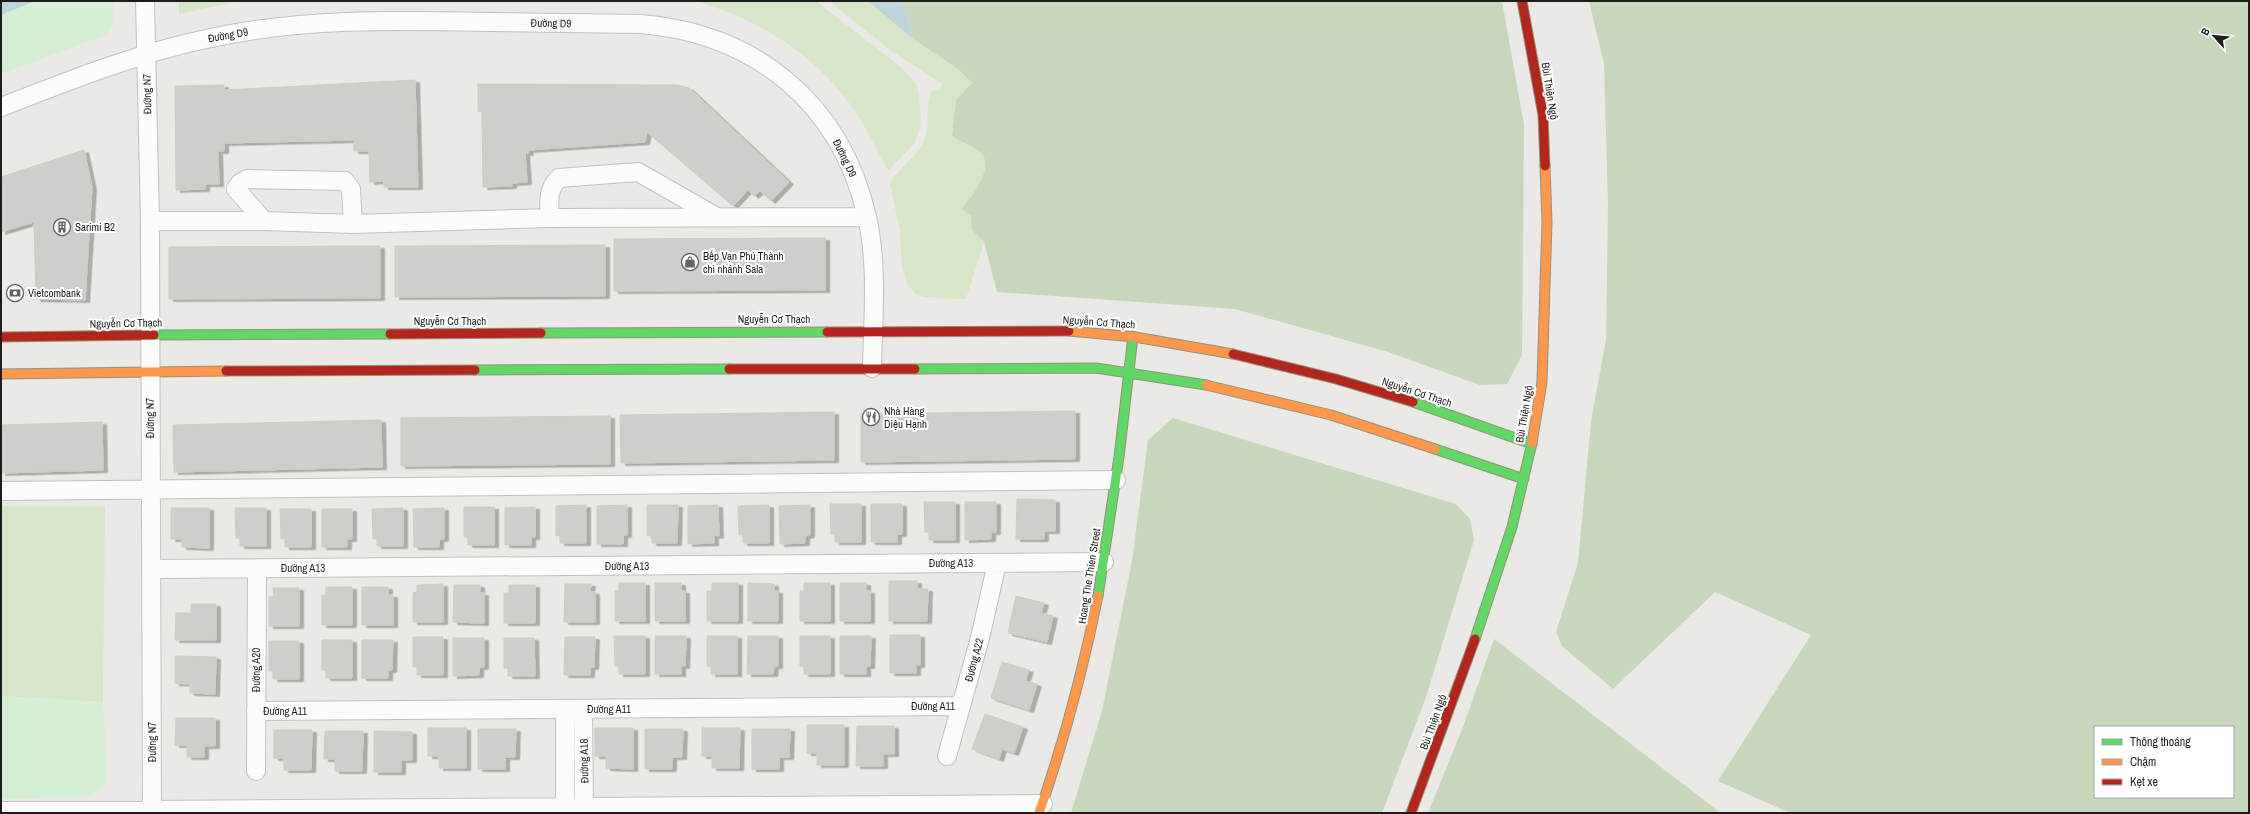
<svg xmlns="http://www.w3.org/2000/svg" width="2250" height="814" viewBox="0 0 2250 814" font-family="'Archivo Narrow',sans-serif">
  <defs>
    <filter id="shadow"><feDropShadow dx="4.5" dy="2.5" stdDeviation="0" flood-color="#0004"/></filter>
  </defs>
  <rect width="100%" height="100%" fill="#ebe9e5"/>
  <!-- grass -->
  <path fill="#d7e6c6" d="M 179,1 L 240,1 L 179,14 Z
    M 695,1 L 816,1 L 902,68 L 916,84 L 919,94 L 921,126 L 914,144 L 889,170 L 887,169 C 878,151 869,133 858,116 C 821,58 760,19 695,1 Z
    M 829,1 L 868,1 L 913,39 L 958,69 L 972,83 L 956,100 L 952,136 C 958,140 977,149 981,153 C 995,168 971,197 963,209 L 971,216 L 972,230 L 984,242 L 966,299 L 923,297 L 916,294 L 907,284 L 902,268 L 900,231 L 890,184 C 892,174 919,155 924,141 C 930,128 925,98 933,90 L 940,90 L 942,84 L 890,50 Z
    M 1,506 L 105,506 L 103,702 L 1,696 Z"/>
  <!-- forest -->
  <path fill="#c6d7bc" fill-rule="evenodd" d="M 900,1 L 1502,1 L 1524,125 L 1522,355 L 1507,384 L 1480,385 L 1388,352 L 1235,309 L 997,292 L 984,242 L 972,230 L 971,216 L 962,209 C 971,197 995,168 981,153 C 978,149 958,140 952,136 L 956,100 L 972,83 L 958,69 L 913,39 L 904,4 Z
    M 1589,1 L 2249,1 L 2249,813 L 1790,813 L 1718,781 L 1811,635 L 1715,592 L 1613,689 L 1562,646 L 1556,632 L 1578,563 L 1591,422 L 1606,339 L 1608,205 L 1604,64 ZM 2095,727 L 2233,727 L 2233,797 L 2095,797 Z
    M 1173,418 L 1456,504 L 1470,519 L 1474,540 L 1426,697 L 1382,813 L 1071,813 L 1102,711 L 1132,561 L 1148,440 Z
    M 1494,639 L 1721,813 L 1722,813 L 1428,813 L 1463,727 Z"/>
  <!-- park -->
  <path fill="#d5efd5" d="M 1,1 L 113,1 C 113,16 116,26 103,36 L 1,74 Z
    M 1,696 L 103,702 L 107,780 L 101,789 L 88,797 L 1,799 Z"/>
  <!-- water -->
  <path fill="#bbd5db" d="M 1,1 L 35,1 L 1,15 Z
    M 868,1 L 900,1 L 904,4 L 913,39 Z"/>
  <!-- building -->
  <path fill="#d0cdca" stroke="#cecbc7" filter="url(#shadow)" d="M 415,80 L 418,187 L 384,187 L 384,181 L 370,182 L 369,151 L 354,151 L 354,140 L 224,143 L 224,151 L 218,151 L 219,184 L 205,184 L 205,189 L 176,190 L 175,86 L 224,85 L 224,90 Z
    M 478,84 L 677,85 L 689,88 L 789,182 L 771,201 L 760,191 L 754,196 L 748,190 L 733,206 L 647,132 L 645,142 L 528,150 L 529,153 L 525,153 L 527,182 L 512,183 L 512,186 L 483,187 L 482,112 L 478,111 Z
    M 84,150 L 92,187 L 85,300 L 36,299 L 34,222 L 1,232 L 1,177 Z
    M 825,238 L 825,290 L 614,291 L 614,239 Z
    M 605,245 L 605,296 L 395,297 L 395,246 Z
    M 380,246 L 380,298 L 169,299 L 169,247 Z
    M 1075,411 L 1075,459 L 861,462 L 861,414 Z
    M 834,412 L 834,460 L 621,463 L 620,415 Z
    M 610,416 L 610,464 L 401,466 L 401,418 Z
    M 381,420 L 382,467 L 174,472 L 173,425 Z
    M 102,422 L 103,470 L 1,473 L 1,425 Z
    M 1017,499 L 1055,500 L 1055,531 L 1044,531 L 1044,539 L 1016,539 Z
    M 924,502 L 955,502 L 955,540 L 929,540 L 929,532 L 925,532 Z
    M 965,502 L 996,502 L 996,532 L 991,532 L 991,539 L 965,540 Z
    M 830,504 L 861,504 L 861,542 L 835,542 L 835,534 L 831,534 Z
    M 871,504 L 902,504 L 902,534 L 897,534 L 897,542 L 871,542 Z
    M 586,505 L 586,543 L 560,543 L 560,535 L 556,536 L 556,506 Z
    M 627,505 L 627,535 L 623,535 L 623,544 L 597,544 L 597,506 Z
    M 647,505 L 678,505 L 677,543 L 652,543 L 652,535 L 647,536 Z
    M 718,505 L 719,536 L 714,535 L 714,543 L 688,544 L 688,506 Z
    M 769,505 L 769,543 L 743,543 L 743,535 L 739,535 L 738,506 Z
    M 810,505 L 810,535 L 805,536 L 805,543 L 780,544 L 779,506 Z
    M 464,507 L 494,507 L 494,545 L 468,545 L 468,537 L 464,537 Z
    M 535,507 L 535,537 L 531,537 L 531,545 L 505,545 L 505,508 Z
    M 171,508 L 209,508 L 209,548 L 182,547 L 182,539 L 171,539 Z
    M 235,508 L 266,508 L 266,546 L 240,546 L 240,538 L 236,538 Z
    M 403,508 L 403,546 L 377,546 L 377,539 L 373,539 L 372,509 Z
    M 444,508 L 444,539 L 439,539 L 439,547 L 414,547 L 413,509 Z
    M 280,509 L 311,509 L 311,547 L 285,547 L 285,539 L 281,539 Z
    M 322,509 L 352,509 L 352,539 L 347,539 L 347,547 L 322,547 Z
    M 889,581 L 917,581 L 917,589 L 928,589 L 927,621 L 889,621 Z
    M 619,583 L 645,583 L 645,621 L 615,621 L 615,591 L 619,591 Z
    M 655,583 L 681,583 L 681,591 L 685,591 L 685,621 L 655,621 Z
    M 712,583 L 738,583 L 738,621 L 707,621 L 707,591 L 712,591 Z
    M 748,583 L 774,584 L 774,591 L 778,591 L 778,621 L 748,621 Z
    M 804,583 L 830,583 L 830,621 L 800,621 L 800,591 L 804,591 Z
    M 840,583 L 866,583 L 866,591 L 870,591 L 870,621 L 840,621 Z
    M 443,584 L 443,622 L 413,622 L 413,593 L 417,592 L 417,585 Z
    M 565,584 L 591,584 L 590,592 L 595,592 L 595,622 L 564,622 Z
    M 454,585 L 480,585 L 480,593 L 484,593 L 484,623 L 453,622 Z
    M 509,585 L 535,585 L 535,623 L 504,623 L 504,593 L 509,593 Z
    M 326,587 L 352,587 L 352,625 L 322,625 L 322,595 L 326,595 Z
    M 362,587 L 388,587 L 388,595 L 393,595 L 393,625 L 362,625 Z
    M 273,588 L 299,588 L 299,626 L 269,626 L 269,597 L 274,596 Z
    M 1016,596 L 1044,603 L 1041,613 L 1053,616 L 1047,642 L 1008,633 Z
    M 191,604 L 216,604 L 216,640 L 175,640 L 176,613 L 191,613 Z
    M 890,635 L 920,635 L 920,665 L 916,665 L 916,673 L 890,673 Z
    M 614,636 L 645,636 L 645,674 L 619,674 L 619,666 L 615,666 Z
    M 655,636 L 686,636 L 685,666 L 681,666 L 681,674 L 655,674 Z
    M 707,636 L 737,636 L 737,674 L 711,674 L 711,666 L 707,666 Z
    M 748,636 L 778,636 L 778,666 L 774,666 L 773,674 L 747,674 Z
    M 800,636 L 830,636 L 830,674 L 804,674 L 804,666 L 800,666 Z
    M 840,636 L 871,636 L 870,666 L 866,666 L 866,674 L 840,674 Z
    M 413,637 L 443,637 L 443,675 L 417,675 L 417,667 L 413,667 Z
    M 565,637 L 595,637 L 594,667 L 590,667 L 590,675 L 564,675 Z
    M 453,638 L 484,638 L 484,667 L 479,667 L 479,675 L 453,676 Z
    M 504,638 L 534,638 L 535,676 L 508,676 L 508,668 L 504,668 Z
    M 322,640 L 352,640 L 352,678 L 326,678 L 326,670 L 322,670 Z
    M 362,640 L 393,640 L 392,670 L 388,670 L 388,678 L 362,678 Z
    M 269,641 L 299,641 L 299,679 L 273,679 L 273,671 L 269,671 Z
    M 175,656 L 216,657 L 215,694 L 190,693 L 190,684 L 175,683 Z
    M 1002,662 L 1029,670 L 1025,681 L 1037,684 L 1029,710 L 991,698 Z
    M 985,714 L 1023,727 L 1014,753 L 1002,749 L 999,759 L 972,749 Z
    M 176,718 L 215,718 L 215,746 L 204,746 L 204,757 L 187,757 L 187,745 L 175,745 Z
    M 807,725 L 844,725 L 844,765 L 817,765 L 817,753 L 807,753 Z
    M 857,726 L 894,726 L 894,754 L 883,754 L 883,766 L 856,766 Z
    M 428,728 L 466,728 L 466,768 L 439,768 L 439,756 L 428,756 Z
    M 595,728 L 633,728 L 633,769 L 606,768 L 606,756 L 595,756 Z
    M 702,728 L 740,728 L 739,768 L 712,768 L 712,756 L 702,756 Z
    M 478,729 L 516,729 L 515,757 L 505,757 L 505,769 L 478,769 Z
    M 645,729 L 683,729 L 682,757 L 672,757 L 672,769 L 645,769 Z
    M 752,729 L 790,729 L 789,757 L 779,757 L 779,769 L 752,769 Z
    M 274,730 L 312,730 L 311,770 L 284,770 L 284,758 L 274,758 Z
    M 325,731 L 363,731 L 362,771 L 335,771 L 335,759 L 324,759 Z
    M 374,731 L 412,732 L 412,760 L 401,760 L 401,772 L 374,772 Z"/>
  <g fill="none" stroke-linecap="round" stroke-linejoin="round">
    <!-- street casing -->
    <g stroke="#c2c1c0" stroke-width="20">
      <path id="street" d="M 145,1 L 150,221 L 152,813
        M 1,107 C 68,81 135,54 206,39 C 299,18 395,20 489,22 C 539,23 589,23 640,24 C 755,33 841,103 867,217 C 878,265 873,319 872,368
        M 550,218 C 549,203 547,189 559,178 L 638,172 L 715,216
        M 150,221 L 264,221 L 353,224 L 550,218 L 867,217
        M 264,221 L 236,189 L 240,183 L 247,179 L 345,181 L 351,189 L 353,224
        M 1,491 L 1116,480
        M 151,569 L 1104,562
        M 565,709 L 565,813
        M 583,709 L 584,813
        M 256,711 L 961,706
        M 947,756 L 980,638 L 997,563
        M 256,771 L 257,568
        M 1,811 L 1043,804"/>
    </g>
    <!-- fast casing -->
    <g stroke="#91937f" stroke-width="11">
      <path id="fast" d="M 541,333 L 827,332
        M 154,335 L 390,334
        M 915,369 L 1096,368 L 1206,385
        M 475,370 L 729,369
        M 1413,402 L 1532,444
        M 1435,449 L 1524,479
        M 1098,596 L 1119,457 L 1133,336
        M 1475,639 L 1512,527 L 1532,443"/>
    </g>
    <!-- slow casing -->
    <g stroke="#91937f" stroke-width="11">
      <path id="slow" d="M 1069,331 L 1135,337 L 1233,354
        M 1,374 L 226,371
        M 1206,385 L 1331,415 L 1435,449
        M 1532,443 L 1542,382 L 1547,222 L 1545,166
        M 1039,813 C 1064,742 1083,670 1098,596"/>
    </g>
    <!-- jam casing -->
    <g stroke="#91937f" stroke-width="11">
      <path id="jam" d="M 1522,1 L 1543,115 L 1545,166
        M 827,332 L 1069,331
        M 390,334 L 541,333
        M 1,337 L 154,335
        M 1233,354 L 1336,379 L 1413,402
        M 729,369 L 915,369
        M 226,371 L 475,370
        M 1411,813 L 1475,639"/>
    </g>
    <!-- street -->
    <use href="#street" stroke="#fcfcfb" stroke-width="18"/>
    <!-- fast -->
    <use href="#fast" stroke="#63d668" stroke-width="9"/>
    <!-- slow -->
    <use href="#slow" stroke="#ff974d" stroke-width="9"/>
    <!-- jam -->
    <use href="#jam" stroke="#b3261e" stroke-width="9"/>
  </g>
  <!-- icons -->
  <defs>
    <g id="building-ring" transform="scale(0.9)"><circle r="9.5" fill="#fff" stroke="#656463" stroke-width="1.5"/><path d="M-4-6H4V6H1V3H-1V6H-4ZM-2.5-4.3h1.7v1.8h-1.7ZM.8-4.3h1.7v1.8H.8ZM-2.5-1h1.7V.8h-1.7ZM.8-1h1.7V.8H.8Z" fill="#656463"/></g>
    <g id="shop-ring" transform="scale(0.9)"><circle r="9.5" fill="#fff" stroke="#656463" stroke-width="1.5"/><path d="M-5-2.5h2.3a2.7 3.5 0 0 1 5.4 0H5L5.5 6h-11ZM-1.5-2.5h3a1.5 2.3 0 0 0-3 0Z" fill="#656463"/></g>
    <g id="bank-ring" transform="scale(0.9)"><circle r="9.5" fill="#fff" stroke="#656463" stroke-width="1.5"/><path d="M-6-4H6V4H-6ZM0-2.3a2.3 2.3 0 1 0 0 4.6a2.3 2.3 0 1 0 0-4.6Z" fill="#656463"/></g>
    <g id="restaurant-ring" transform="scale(0.9)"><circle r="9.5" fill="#fff" stroke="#656463" stroke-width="1.5"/><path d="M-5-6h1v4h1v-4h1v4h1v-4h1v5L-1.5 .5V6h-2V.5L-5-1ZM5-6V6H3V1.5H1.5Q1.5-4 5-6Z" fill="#656463"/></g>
  </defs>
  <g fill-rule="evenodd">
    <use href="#building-ring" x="62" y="227"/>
    <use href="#shop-ring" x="690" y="262"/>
    <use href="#bank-ring" x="15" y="293"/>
    <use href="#restaurant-ring" x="871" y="417"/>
  </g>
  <g text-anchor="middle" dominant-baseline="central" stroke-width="4" stroke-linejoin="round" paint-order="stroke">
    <!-- street labels -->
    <g font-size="11" fill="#1d1d1d" stroke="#fff">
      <text transform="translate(551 23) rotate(1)">Đường D9</text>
      <text transform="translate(228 35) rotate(-10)">Đường D9</text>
      <text transform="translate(1550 91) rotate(81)">Bùi Thiện Ngộ</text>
      <text transform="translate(147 94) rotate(-91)">Đường N7</text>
      <text transform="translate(845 158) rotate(64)">Đường D9</text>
      <text x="774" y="319">Nguyễn Cơ Thạch</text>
      <text x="450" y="321">Nguyễn Cơ Thạch</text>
      <text transform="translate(1099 322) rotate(4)">Nguyễn Cơ Thạch</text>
      <text transform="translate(126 323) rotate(-1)">Nguyễn Cơ Thạch</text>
      <text transform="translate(1417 392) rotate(18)">Nguyễn Cơ Thạch</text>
      <text transform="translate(1524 414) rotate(-80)">Bùi Thiện Ngộ</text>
      <text transform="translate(150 418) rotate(-90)">Đường N7</text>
      <text x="951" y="563">Đường A13</text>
      <text x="627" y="566">Đường A13</text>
      <text x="303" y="568">Đường A13</text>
      <text transform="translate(1089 576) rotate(-81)">Hoang The Thien Street</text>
      <text transform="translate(974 660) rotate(-75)">Đường A22</text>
      <text transform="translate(256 670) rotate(-90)">Đường A20</text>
      <text x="933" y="706">Đường A11</text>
      <text x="609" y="709">Đường A11</text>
      <text x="285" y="711">Đường A11</text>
      <text transform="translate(1433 722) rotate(-70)">Bùi Thiện Ngộ</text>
      <text transform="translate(152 742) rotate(-90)">Đường N7</text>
      <text transform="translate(584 761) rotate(-91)">Đường A18</text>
    </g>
    <!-- poi labels -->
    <g font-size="11" fill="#1d1d1d" stroke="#fff" text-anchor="start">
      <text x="75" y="227">Sarimi B2</text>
      <text x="703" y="256">Bếp Vạn Phú Thành<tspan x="703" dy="13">chi nhánh Sala</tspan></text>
      <text x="28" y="293">Vietcombank</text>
      <text x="884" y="411">Nhà Hàng<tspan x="884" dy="13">Diệu Hạnh</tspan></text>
    </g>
  </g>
  <!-- border -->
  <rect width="2250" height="814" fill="none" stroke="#1d1d1d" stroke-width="4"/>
  <!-- legend -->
  <rect x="2094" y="726" width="140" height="72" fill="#ffffff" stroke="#a5a5a5"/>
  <rect x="2102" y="739" width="20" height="6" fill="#63d668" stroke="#a5a5a5"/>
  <text x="2130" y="746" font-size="12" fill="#1d1d1d">Thông thoáng</text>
  <rect x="2102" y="759" width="20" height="6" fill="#ff974d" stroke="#a5a5a5"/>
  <text x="2130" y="766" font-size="12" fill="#1d1d1d">Chậm</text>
  <rect x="2102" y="779" width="20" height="6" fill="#b3261e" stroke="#a5a5a5"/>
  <text x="2130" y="786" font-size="12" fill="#1d1d1d">Kẹt xe</text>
  <!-- north arrow -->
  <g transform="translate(2214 36) rotate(297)" stroke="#ffffff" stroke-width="3" paint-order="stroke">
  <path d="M0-3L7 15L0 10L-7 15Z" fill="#1d1d1d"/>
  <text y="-6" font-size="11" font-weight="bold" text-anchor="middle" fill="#1d1d1d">B</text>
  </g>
</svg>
